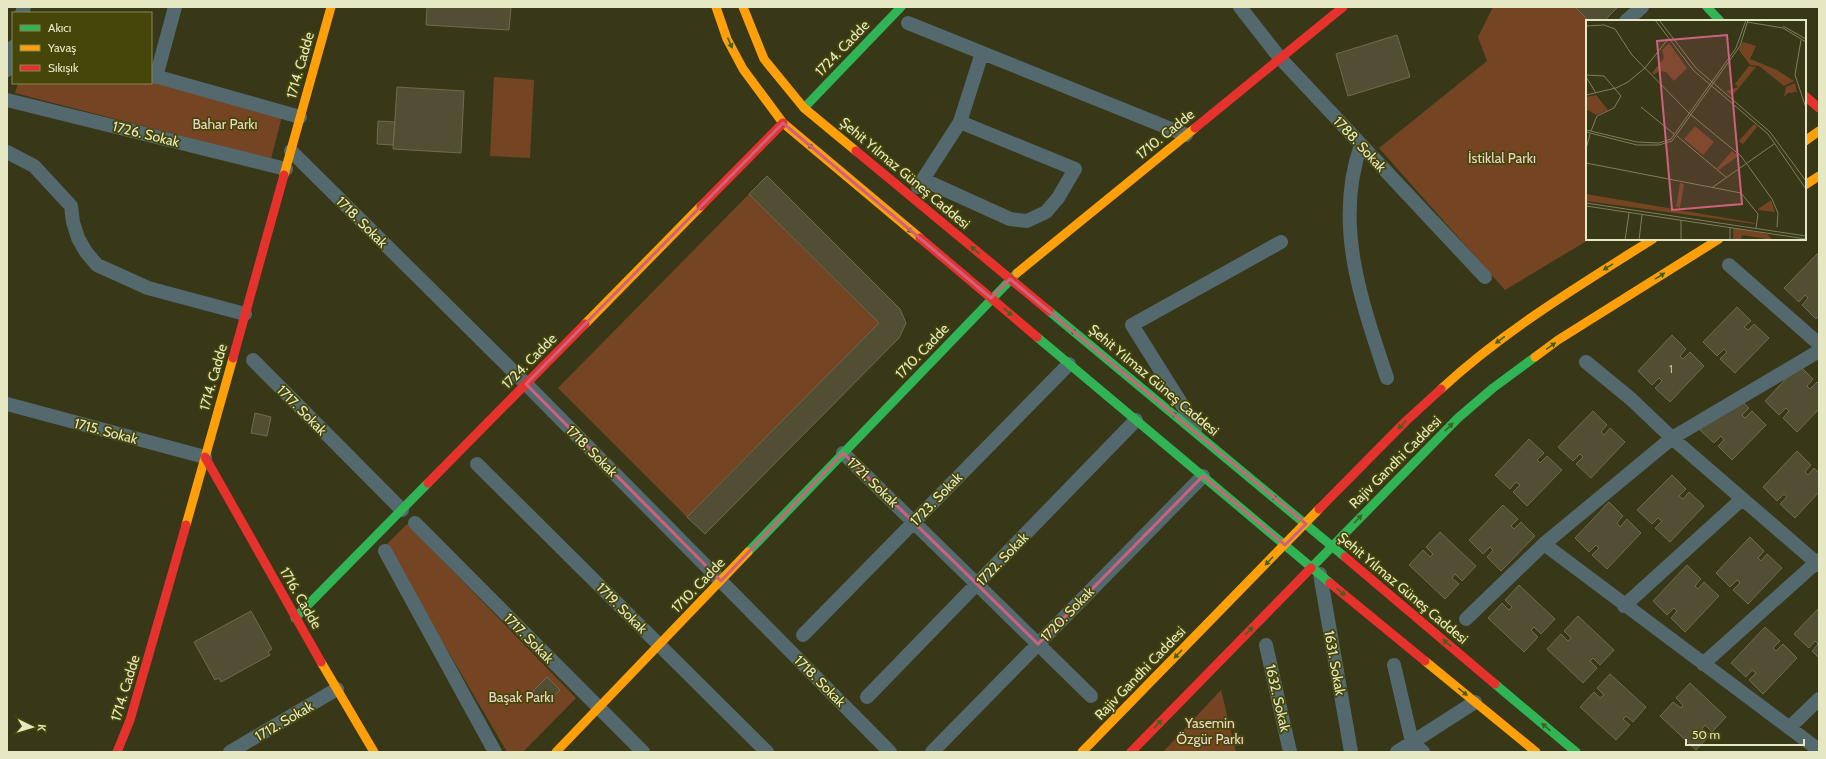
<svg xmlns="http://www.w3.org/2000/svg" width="1826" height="759" viewBox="0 0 1826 759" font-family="Cabin,sans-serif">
  <rect width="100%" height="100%" fill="#383818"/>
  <!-- park -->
  <path fill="#754523" d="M 1493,7 L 1575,7 L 1589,21 L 1587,21 L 1587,239 L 1590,239 L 1505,290 L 1379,148 L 1487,61 L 1478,37 Z
    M 494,77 L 534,80 L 530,158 L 490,156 Z
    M 151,82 L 282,116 L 271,159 L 15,93 L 18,83 Z
    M 749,194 L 879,323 L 687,517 L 558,388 Z
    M 407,524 L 576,698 L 523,752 L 507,752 L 386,545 Z
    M 1221,690 L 1236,752 L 1163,752 Z"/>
  <!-- building -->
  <path fill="#524e34" stroke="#706b4e" d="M 427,7 L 511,7 L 509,30 L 426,25 Z
    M 1575,7 L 1618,7 L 1604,21 L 1589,21 Z
    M 1397,35 L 1410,77 L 1348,96 L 1336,54 Z
    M 397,87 L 464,91 L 461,153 L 393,149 Z
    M 378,121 L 395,122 L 393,145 L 377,144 Z
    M 767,176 L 900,309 L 906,323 L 899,338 L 705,534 L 687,517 L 879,323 L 749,194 Z
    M 1818,253 L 1819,316 L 1816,319 L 1802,305 L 1808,298 L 1805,295 L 1799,302 L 1784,288 Z
    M 1737,307 L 1751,321 L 1744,327 L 1748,330 L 1754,324 L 1769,338 L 1735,373 L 1720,359 L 1727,352 L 1724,349 L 1717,356 L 1703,342 Z
    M 1672,335 L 1686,349 L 1680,356 L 1683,359 L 1690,352 L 1704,366 L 1670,402 L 1655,388 L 1662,381 L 1659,378 L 1652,385 L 1638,371 Z
    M 1799,365 L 1813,379 L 1807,386 L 1810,389 L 1817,382 L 1819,384 L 1819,409 L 1797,432 L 1783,418 L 1789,411 L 1786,408 L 1779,415 L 1765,401 Z
    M 1734,394 L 1749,408 L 1742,415 L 1745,418 L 1752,411 L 1766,425 L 1732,460 L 1718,446 L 1724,440 L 1721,436 L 1714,443 L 1700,430 Z
    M 1593,411 L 1607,425 L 1601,432 L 1604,435 L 1610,428 L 1625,442 L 1591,478 L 1576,464 L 1583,457 L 1580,454 L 1573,461 L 1558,447 Z
    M 255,413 L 271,417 L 267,436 L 251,433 Z
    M 1529,439 L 1544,453 L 1537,460 L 1540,463 L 1547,456 L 1562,470 L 1527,506 L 1513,492 L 1520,485 L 1516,482 L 1510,489 L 1495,475 Z
    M 1797,451 L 1811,465 L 1805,472 L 1808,475 L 1814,468 L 1819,473 L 1819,492 L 1795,518 L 1780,504 L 1787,497 L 1784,494 L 1777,501 L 1763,487 Z
    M 1672,475 L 1686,489 L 1679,496 L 1683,499 L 1689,492 L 1704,506 L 1670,542 L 1655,528 L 1662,521 L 1658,518 L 1652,524 L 1637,510 Z
    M 1609,502 L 1623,516 L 1617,523 L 1620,527 L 1627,519 L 1641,533 L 1607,569 L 1592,555 L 1599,548 L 1596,545 L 1589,552 L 1575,538 Z
    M 1503,505 L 1518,519 L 1511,526 L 1514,529 L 1521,522 L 1535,536 L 1501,571 L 1487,557 L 1493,550 L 1490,547 L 1483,554 L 1469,540 Z
    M 1440,532 L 1476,566 L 1462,581 L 1455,574 L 1452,578 L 1459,584 L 1445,599 L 1409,565 L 1423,550 L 1430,557 L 1433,554 L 1426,547 Z
    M 1750,537 L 1764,551 L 1758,558 L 1761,561 L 1767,554 L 1782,568 L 1748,604 L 1733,590 L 1740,583 L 1737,580 L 1730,587 L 1716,573 Z
    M 1687,565 L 1701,579 L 1695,586 L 1698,589 L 1704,582 L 1719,596 L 1685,632 L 1671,618 L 1677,611 L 1674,608 L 1667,615 L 1653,601 Z
    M 1519,585 L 1555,619 L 1541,634 L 1534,627 L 1531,630 L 1538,637 L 1524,652 L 1488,618 L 1502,603 L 1509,610 L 1512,607 L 1505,600 Z
    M 1819,608 L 1819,658 L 1812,651 L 1818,644 L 1815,641 L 1809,648 L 1794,634 Z
    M 251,611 L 272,649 L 268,652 L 270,655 L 221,682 L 219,678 L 215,680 L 194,642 Z
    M 1578,616 L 1614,650 L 1600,665 L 1593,658 L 1590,661 L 1597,668 L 1583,683 L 1547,649 L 1561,634 L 1568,641 L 1571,638 L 1564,631 Z
    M 1765,627 L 1780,641 L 1773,648 L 1776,651 L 1783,644 L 1797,658 L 1763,694 L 1749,680 L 1756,673 L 1752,670 L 1746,677 L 1731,663 Z
    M 1610,674 L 1646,707 L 1633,722 L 1626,716 L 1623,719 L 1630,725 L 1616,740 L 1580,707 L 1594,692 L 1600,698 L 1604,695 L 1597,688 Z
    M 547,677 L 560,690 L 546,704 L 533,691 Z
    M 1690,683 L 1726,717 L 1712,732 L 1705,725 L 1702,729 L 1710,735 L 1696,750 L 1660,716 L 1673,702 L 1681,708 L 1683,705 L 1676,698 Z"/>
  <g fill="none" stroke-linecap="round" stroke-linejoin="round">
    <!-- street -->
    <path stroke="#53696e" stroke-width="14" d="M 1240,7 L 1280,58 L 1485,277
      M 22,13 L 24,7
      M 1626,21 L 1642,7
      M 908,23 L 1186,135
      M 7,70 L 13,47
      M 151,75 L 300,117
      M 156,77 L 175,7
      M 7,100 L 286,169
      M 1361,145 C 1333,224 1362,303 1387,378
      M 291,151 L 526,384 L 890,752
      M 7,152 L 34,166 L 71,206 L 73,222 L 78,238 L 86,252 L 97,265 L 148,288 L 245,314
      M 924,180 L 1010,219 L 1027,221 L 1046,212 L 1058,198 L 1075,169 L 960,122
      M 918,187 L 960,122 L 982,53
      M 1729,265 L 1819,344
      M 253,360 L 402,510
      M 1586,362 L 1631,399 L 1672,438 L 1819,565
      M 7,404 L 205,457
      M 1196,427 L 1132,325 L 1281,242
      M 843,453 L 1091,696
      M 477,464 L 767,752
      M 415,523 L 643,752
      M 1544,544 L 1819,750
      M 385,551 L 495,752
      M 1320,574 L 1351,752
      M 1624,606 L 1742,499
      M 1466,619 L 1544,544 L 1672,438 L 1819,351
      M 803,635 L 1069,364
      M 1266,645 L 1290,752
      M 1703,664 L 1819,560
      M 1394,665 L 1412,742 L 1423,752
      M 867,697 L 1136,420
      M 1789,728 L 1819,699
      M 230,752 L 337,689
      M 932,752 L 1203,476
      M 1397,752 L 1475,702"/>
    <!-- fast -->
    <path stroke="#30b455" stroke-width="9" d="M 1707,7 L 1720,21
      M 804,108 L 901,7
      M 1049,311 L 1345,557
      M 1037,337 L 1330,583
      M 748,552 L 1017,273
      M 1311,568 L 1458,418 L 1493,388 L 1535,357
      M 295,618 L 428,483
      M 1495,684 L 1576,752"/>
    <!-- slow -->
    <path stroke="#ff9f0a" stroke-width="9" d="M 716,7 L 727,39 L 743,69 L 783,123 L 920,238
      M 743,7 L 764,59 L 804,108 L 856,151
      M 1805,141 L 1819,131
      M 284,175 L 331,7
      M 1805,185 L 1819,176
      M 1017,273 L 1195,128
      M 585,324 L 701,206
      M 1535,357 L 1558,340 L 1719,239
      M 1441,389 C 1505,330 1580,285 1653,239
      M 186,525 L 233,358
      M 1425,661 L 1536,752
      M 321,662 L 374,752
      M 556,752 L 748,552
      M 1082,752 L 1319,509"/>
    <!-- jam -->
    <path stroke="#e5322d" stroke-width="9" d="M 1805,96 L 1819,108
      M 1195,128 L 1343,7
      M 856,151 L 1049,311
      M 701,206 L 783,123
      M 920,238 L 1037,337
      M 233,358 L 284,175
      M 205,457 L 321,662
      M 428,483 L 585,324
      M 1319,509 L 1406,421 L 1441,389
      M 1345,557 L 1495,684
      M 1330,583 L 1425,661
      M 117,752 L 130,720 L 186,525
      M 1131,752 L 1311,568"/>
  </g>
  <!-- one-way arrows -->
  <defs><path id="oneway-solid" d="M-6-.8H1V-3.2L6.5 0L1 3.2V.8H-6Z"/></defs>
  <g fill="#40621d">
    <use href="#oneway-solid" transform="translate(730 43) rotate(66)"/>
    <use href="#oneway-solid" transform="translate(809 145) rotate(40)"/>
    <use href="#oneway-solid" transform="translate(908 229) rotate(40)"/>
    <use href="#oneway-solid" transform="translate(975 250) rotate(-140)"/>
    <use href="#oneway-solid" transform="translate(1608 267) rotate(148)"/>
    <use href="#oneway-solid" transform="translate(1660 276) rotate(-32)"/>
    <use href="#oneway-solid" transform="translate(1008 312) rotate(40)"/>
    <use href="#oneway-solid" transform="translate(1075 333) rotate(-140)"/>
    <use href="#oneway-solid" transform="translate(1500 340) rotate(144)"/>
    <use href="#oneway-solid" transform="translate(1551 346) rotate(-35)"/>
    <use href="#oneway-solid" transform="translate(1176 416) rotate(-140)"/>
    <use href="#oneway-solid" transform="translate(1402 425) rotate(135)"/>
    <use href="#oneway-solid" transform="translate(1449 427) rotate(-44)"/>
    <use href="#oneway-solid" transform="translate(1276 499) rotate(-140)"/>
    <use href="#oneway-solid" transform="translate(1358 519) rotate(-46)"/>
    <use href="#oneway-solid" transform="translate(1269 561) rotate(134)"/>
    <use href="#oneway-solid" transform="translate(1341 592) rotate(39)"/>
    <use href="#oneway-solid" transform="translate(1249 631) rotate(-46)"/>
    <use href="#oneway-solid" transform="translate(1447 643) rotate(-140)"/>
    <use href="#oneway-solid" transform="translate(1178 654) rotate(134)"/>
    <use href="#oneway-solid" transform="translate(1463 692) rotate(39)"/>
    <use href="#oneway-solid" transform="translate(1158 724) rotate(-46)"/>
    <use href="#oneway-solid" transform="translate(1546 727) rotate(-140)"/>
  </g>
  <!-- marked area -->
  <path fill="none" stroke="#cf617f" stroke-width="3" stroke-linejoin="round" d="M 783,123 L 991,298 L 1010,279 L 1306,524 L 1285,545 L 1203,476 L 1038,644 L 843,453 L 721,581 L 526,384 Z"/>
  <g text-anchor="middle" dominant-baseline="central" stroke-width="3.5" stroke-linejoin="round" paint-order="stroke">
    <!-- number labels -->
    <g font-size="12" fill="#c1c29f">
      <text x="1671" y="368">1</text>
    </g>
    <!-- street labels -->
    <g font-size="14" fill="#e6e8c3" stroke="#46460a">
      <text transform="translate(842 48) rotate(-46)">1724. Cadde</text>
      <text transform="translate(300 65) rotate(-74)">1714. Cadde</text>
      <text transform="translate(146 134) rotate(14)">1726. Sokak</text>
      <text transform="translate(1165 134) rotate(-39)">1710. Cadde</text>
      <text transform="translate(1360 144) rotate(47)">1788. Sokak</text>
      <text transform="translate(905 173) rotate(40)">Şehit Yılmaz Güneş Caddesi</text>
      <text transform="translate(362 222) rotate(45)">1718. Sokak</text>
      <text transform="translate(922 351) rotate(-46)">1710. Cadde</text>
      <text transform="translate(529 361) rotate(-45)">1724. Cadde</text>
      <text transform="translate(213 377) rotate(-74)">1714. Cadde</text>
      <text transform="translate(1154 380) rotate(40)">Şehit Yılmaz Güneş Caddesi</text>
      <text transform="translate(302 410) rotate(45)">1717. Sokak</text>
      <text transform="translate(106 431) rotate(15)">1715. Sokak</text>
      <text transform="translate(592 451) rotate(45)">1718. Sokak</text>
      <text transform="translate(1395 462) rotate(-45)">Rajiv Gandhi Caddesi</text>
      <text transform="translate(873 482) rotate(44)">1721. Sokak</text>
      <text transform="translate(936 499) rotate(-46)">1723. Sokak</text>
      <text transform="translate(1002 559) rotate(-46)">1722. Sokak</text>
      <text transform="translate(698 585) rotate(-46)">1710. Cadde</text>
      <text transform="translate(1403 588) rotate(40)">Şehit Yılmaz Güneş Caddesi</text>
      <text transform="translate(301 598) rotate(60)">1716. Cadde</text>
      <text transform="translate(622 608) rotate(45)">1719. Sokak</text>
      <text transform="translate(1067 614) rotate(-46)">1720. Sokak</text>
      <text transform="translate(529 638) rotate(45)">1717. Sokak</text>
      <text transform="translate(1335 663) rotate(80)">1631. Sokak</text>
      <text transform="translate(1140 673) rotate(-46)">Rajiv Gandhi Caddesi</text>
      <text transform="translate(820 681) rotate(45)">1718. Sokak</text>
      <text transform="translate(125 688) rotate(-73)">1714. Cadde</text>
      <text transform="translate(1278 698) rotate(77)">1632. Sokak</text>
      <text transform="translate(284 721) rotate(-30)">1712. Sokak</text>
    </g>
    <!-- park labels -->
    <g font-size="14" fill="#eed5c7" stroke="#46460a">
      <text x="225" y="124">Bahar Parkı</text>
      <text x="1502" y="158">İstiklal Parkı</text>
      <text x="521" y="697">Başak Parkı</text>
      <text x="1210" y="723">Yasemin<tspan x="1210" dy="16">Özgür Parkı</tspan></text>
    </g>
  </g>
  <!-- overview -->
  <g transform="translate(1586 20)">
    <rect width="220" height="220" fill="#383818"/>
    <path d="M 209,63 L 211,72 L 202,73 L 198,77 L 200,67 ZM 168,104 L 171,107 L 157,124 L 153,121 ZM 0,174 L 169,203 L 169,204 L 0,181 Z" fill="#754523"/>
    <path d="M 157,22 L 170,26 L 164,39 L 191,50 L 208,61 L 198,66 L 173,46 L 164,45 L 153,30 ZM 83,23 L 101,48 L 88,61 L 80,52 L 73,51 L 68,55 L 66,53 L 78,38 L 76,30 ZM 163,46 L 170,47 L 146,76 L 140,71 L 152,67 L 149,64 ZM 10,75 L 22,90 L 10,95 L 0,89 L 0,77 ZM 109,106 L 128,122 L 117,135 L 98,119 ZM 146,131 L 152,136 L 133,150 L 131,148 ZM 94,163 L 98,164 L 94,188 L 90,187 ZM 185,180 L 189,192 L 172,190 L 172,189 ZM 147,208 L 181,214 L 187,220 L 156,215 L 155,220 L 147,220 Z" fill="#754523"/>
    <path fill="none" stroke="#7e7e5c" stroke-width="1" d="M 69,0 L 107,50 L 182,114 L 220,169M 73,0 L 110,48 L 184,112 L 220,161M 161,2 L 197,8 L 220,22M 0,6 L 18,5 L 29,9 L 46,35 L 104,94 L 155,136 L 186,179 L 192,193 L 191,207M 197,6 L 220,19M 215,20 L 209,55 L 220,88M 0,55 L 18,56 L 35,76 L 28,88 L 11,96 L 5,111M 0,57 L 10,73M 0,75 L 30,68 L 42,62 L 59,48 L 82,19M 55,87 L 88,114M 0,110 L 51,122 L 73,123 L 85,119 L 150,28 L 160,0M 0,112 L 51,125 L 73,125 L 86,121 L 154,26 L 162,0M 91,116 L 141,158M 0,129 L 4,114M 0,143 L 155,173 L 172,194 L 170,208M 127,167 L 188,124M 0,183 L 220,216M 0,186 L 220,219M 95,200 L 95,220M 144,207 L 144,220M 39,220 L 43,193M 53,220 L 56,195"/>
    <path fill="#cf617f" fill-opacity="0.15" stroke="#cf617f" stroke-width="2" d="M 141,15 L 156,184 L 86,190 L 71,21 Z"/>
    <rect width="220" height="220" fill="none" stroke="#e6e8c3" stroke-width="2"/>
  </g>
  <!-- border -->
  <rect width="1826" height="759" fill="none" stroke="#e6e8c3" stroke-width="16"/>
  <!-- legend -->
  <rect x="12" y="12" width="140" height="72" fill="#46460a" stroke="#868754"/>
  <rect x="20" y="25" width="20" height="6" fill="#30b455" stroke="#868754"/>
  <text x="48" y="32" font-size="12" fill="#e6e8c3">Akıcı</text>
  <rect x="20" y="45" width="20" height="6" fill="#ff9f0a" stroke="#868754"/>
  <text x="48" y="52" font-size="12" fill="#e6e8c3">Yavaş</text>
  <rect x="20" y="65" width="20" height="6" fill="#e5322d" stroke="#868754"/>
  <text x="48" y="72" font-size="12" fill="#e6e8c3">Sıkışık</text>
  <!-- north arrow -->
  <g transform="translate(32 727) rotate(95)" stroke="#46460a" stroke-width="3" paint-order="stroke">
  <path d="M0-3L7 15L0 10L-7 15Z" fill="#e6e8c3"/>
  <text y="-6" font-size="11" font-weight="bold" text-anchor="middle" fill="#e6e8c3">K</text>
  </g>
  <!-- scale -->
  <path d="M1686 739v6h118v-6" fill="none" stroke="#e6e8c3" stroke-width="2"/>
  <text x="1692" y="739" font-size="12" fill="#e6e8c3" stroke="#46460a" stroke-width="3" paint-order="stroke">50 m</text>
</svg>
